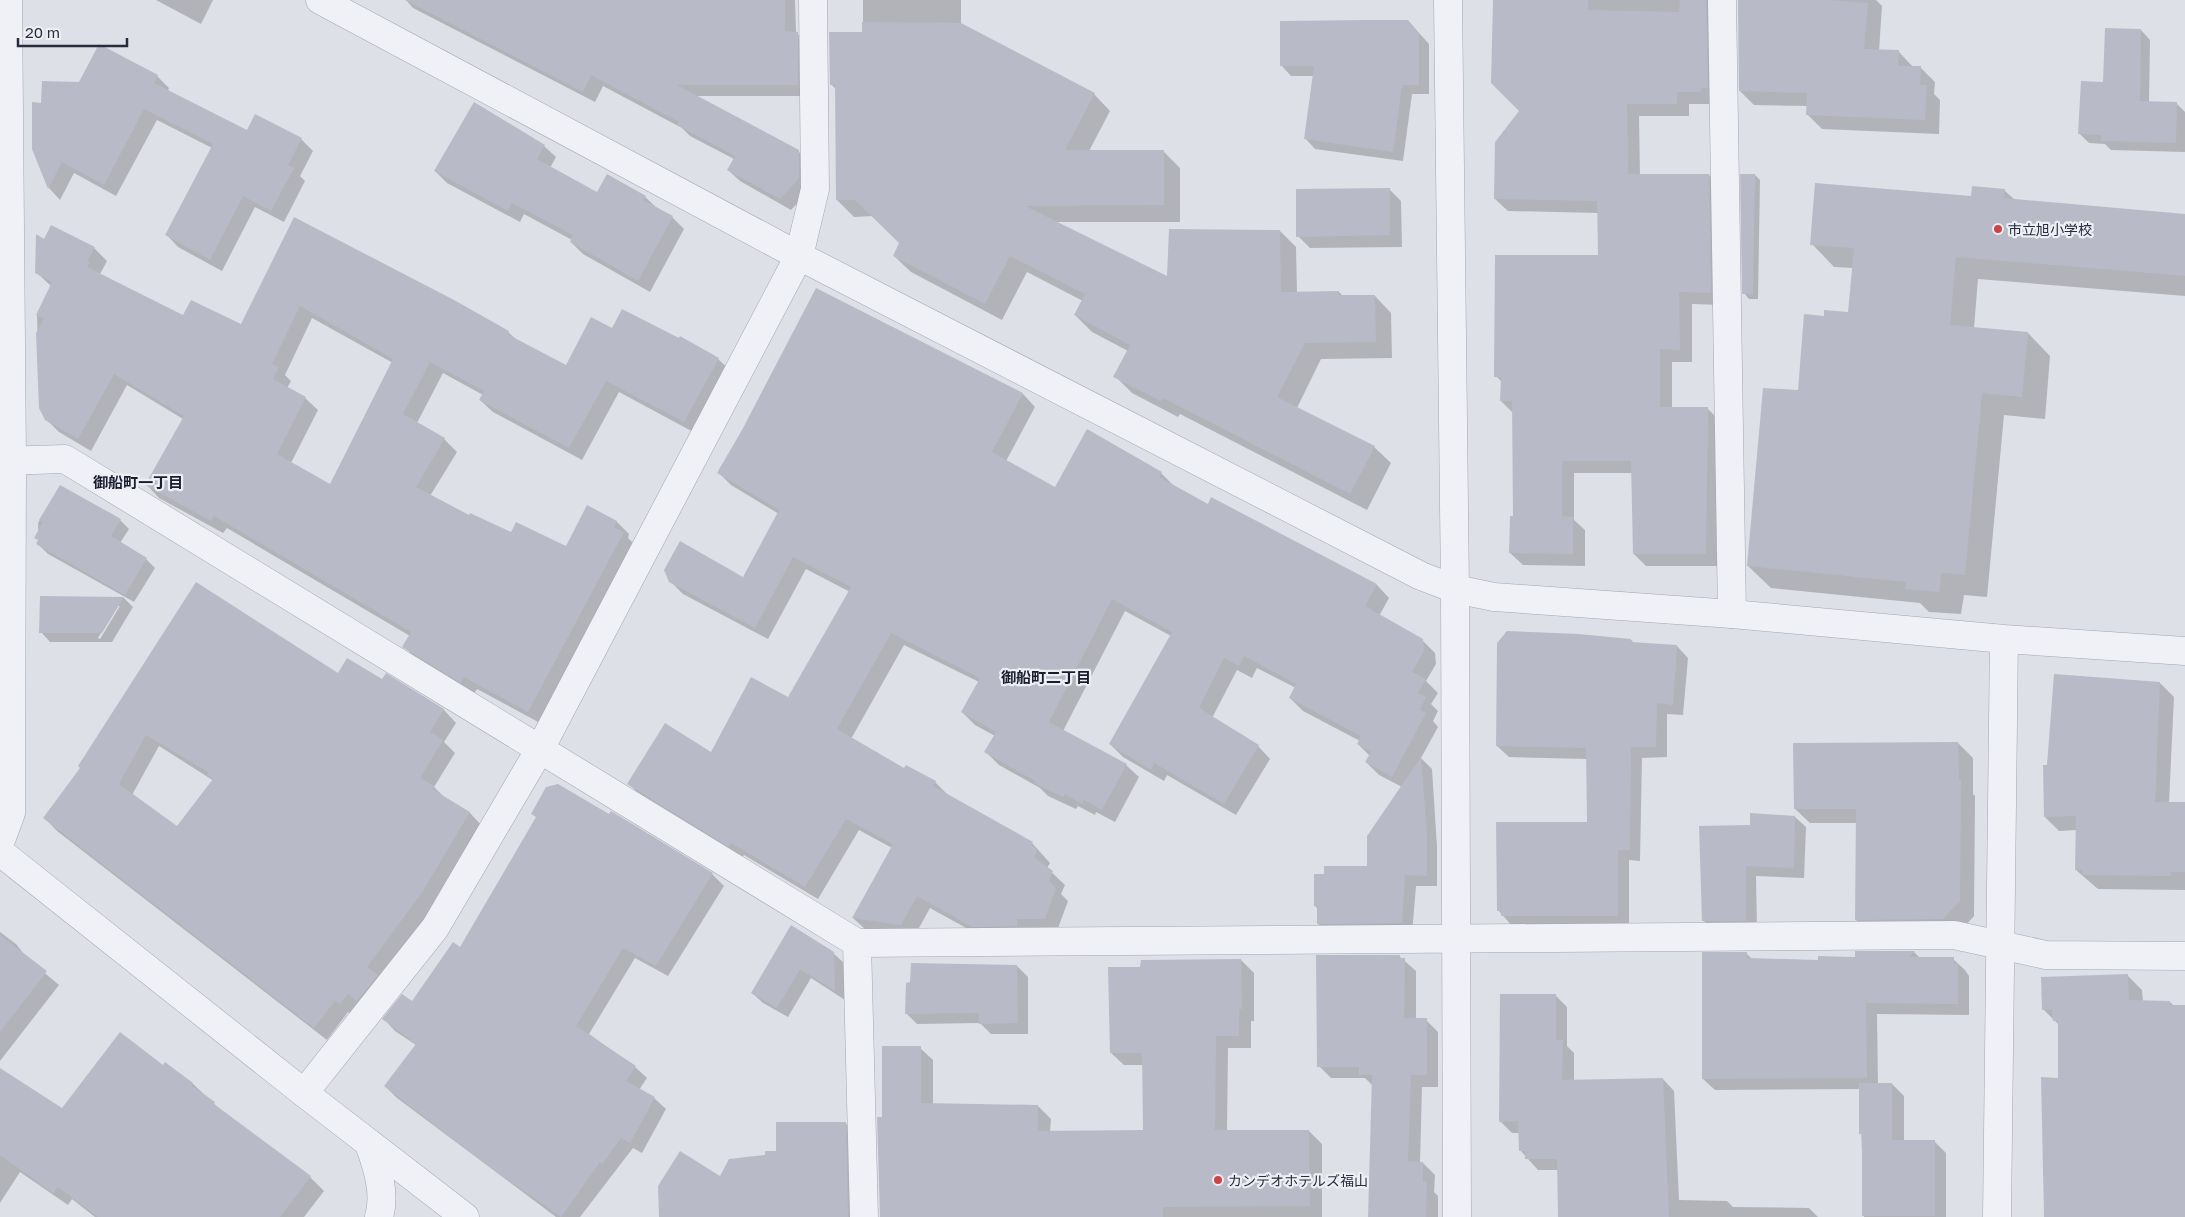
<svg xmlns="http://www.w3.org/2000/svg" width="2185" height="1217" viewBox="0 0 2185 1217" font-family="'Golos Text','Noto Sans JP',sans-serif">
  <rect width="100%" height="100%" fill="#dee0e7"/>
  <!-- shadow -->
  <path fill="#0003" fill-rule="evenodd" d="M 156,0 L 213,0 L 201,24 Z
    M 406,0 L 795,0 L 796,33 L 809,44 L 809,96 L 694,96 L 798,151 L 810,163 L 810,190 L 791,210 L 740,181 L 728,170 L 734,159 L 690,136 L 682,128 L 603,86 L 595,102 L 413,8 Z
    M 863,0 L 961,0 L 961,24 L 1094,94 L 1110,111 L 1089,151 L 1164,152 L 1180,168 L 1180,222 L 1055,222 L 1168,278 L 1280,231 L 1296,247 L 1297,293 L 1339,292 L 1343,296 L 1375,296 L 1391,313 L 1392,358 L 1321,359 L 1297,408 L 1374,447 L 1391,463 L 1367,510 L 1180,414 L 1178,417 L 1132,393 L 1115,376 L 1128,351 L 1092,332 L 1075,315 L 1083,301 L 1027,272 L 1002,320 L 911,272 L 894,256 L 900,243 L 873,216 L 854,217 L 837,200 L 836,89 L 831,84 L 863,34 Z
    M 1494,0 L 1716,0 L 1713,104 L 1689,104 L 1689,116 L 1639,116 L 1640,176 L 1709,175 L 1721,188 L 1723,305 L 1692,304 L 1692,362 L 1672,362 L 1672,408 L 1707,408 L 1720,421 L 1718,566 L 1646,566 L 1634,554 L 1632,473 L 1574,473 L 1574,520 L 1585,530 L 1585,566 L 1523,565 L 1510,553 L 1514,517 L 1513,413 L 1501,401 L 1502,382 L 1496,376 L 1599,257 L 1599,213 L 1508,211 L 1495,199 L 1521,111 Z
    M 1739,0 L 1876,0 L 1882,6 L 1879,51 L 1899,52 L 1913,67 L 1921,68 L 1935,82 L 1934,94 L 1940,100 L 1939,134 L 1822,129 L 1808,115 L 1808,106 L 1754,105 L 1740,91 Z
    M 1408,21 L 1429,44 L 1429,94 L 1412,94 L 1403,161 L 1315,149 L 1305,138 L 1314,76 L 1291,76 L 1281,65 Z
    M 2141,30 L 2150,40 L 2149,103 L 2177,104 L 2185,112 L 2185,152 L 2111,150 L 2105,144 L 2089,143 L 2079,133 L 2105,83 Z
    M 157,76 L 169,88 L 167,92 L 247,132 L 301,139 L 313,151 L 300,176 L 305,181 L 284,222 L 255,207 L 222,271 L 178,247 L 167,235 L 212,148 L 157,120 L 116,196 L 74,173 L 60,200 L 49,188 L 33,149 L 42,104 L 80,84 Z
    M 544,146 L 556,157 L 550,168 L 598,194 L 645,197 L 657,208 L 672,217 L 684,229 L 650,292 L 583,254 L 571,242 L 572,240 L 524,214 L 520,222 L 447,183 L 435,171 Z
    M 1755,175 L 1760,180 L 1758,299 L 1749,299 L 1744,293 Z
    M 1389,189 L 1401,201 L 1402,247 L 1310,248 L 1298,236 Z
    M 2004,190 L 2015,200 L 2185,215 L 2185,296 L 1978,279 L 1974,328 L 2028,333 L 2050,356 L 2045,419 L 2004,415 L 1987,597 L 1964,595 L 1961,614 L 1929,612 L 1920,603 L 1771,588 L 1748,566 L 1799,391 L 1825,317 L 1849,313 L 1853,268 L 1834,267 L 1812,244 L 1972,197 Z
    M 295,218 L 508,332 L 517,340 L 567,366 L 612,329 L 718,359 L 731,371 L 697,434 L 619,392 L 582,460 L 493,412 L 480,400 L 483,395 L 443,373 L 417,423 L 444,439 L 457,452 L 430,496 L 469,517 L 512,534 L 566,548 L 588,506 L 617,522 L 629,534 L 628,538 L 636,546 L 540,723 L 477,689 L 474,694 L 416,659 L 404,646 L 410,636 L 227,528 L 223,533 L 159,498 L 147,485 L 183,419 L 127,385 L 91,451 L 59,432 L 46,419 L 40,408 L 37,316 L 51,286 L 36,272 L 45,240 L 94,248 L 107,261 L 100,274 L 184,317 L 241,326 ZM 312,318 L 393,363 L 330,485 L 291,463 L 318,410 L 305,398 L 287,388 L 291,381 L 285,375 Z
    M 817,290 L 1023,394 L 1035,407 L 1006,461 L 1055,489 L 1161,473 L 1173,485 L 1208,505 L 1211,499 L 1377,585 L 1389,598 L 1379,616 L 1422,640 L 1435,653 L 1436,664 L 1426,681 L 1438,693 L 1431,704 L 1438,711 L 1433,721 L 1438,727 L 1421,758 L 1432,769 L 1437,847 L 1437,886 L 1416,886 L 1412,934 L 1329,934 L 1318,924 L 1318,909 L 1315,906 L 1368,867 L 1402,787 L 1379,775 L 1366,762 L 1370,756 L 1358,744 L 1360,741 L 1303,711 L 1290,698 L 1296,688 L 1257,668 L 1252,678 L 1237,670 L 1212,718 L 1258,746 L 1270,759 L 1236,815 L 1167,775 L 1164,781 L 1123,757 L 1110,744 L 1171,636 L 1125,611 L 1063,731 L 1126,765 L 1139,777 L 1115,822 L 1096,812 L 1095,815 L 1078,806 L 1076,809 L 1048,796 L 1040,788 L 999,765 L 986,752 L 995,736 L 975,725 L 962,712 L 979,682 L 904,645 L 851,739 L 904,770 L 935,782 L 948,795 L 1032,843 L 1050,863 L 1047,868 L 1065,885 L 1061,894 L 1068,901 L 1057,931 L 986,939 L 930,908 L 914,937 L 866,930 L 853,918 L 892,848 L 859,830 L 818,899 L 744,855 L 742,858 L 642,797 L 629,784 L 712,754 L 789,698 L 850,592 L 806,569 L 768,639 L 683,594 L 670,581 L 743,579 L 779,514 L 731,485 L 718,472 L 743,430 Z
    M 61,486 L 120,520 L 129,529 L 120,543 L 146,559 L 155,568 L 134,602 L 48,554 L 39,545 L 38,523 Z
    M 197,584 L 338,674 L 383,681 L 386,675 L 444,710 L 456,723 L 444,742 L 455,753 L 434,787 L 445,798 L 470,813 L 482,826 L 436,904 L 353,1016 L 348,1012 L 327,1040 L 57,831 L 45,818 L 82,768 ZM 159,746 L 214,781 L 177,828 L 132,795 Z
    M 40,598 L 124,598 L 133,607 L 112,642 L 50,642 L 41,632 ZM 117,606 L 120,606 L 100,639 L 98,638 Z
    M 1631,640 L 1634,643 L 1677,646 L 1688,658 L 1683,715 L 1667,714 L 1667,757 L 1642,758 L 1640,861 L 1629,860 L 1629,927 L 1513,927 L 1498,910 L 1588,823 L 1588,759 L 1509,757 L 1497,746 Z
    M 2160,683 L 2174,697 L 2169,803 L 2185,804 L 2185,890 L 2098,889 L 2076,870 L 2077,830 L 2059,831 L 2045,817 L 2048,766 Z
    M 1958,743 L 1973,758 L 1973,794 L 1975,796 L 1974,916 L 1958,934 L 1871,934 L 1856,920 L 1857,823 L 1810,823 L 1795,809 Z
    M 532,813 L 610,816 L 611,813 L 712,874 L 724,886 L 668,976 L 635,958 L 589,1034 L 635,1067 L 647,1078 L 639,1090 L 654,1098 L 666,1109 L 642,1153 L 633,1148 L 580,1217 L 556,1217 L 397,1098 L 385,1086 L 416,1045 L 395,1031 L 384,1019 L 412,1003 L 461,949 L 537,818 Z
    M 1795,817 L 1806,827 L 1804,878 L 1756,876 L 1757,931 L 1714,931 L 1704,921 L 1751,826 Z
    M 0,932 L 16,944 L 28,959 L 59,985 L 0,1061 Z
    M 1914,952 L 1920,958 L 1953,959 L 1965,970 L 1969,976 L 1969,1015 L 1877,1014 L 1878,1084 L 1892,1084 L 1904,1096 L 1904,1142 L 1934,1141 L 1946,1153 L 1946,1217 L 1864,1217 L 1860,1089 L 1715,1090 L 1703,1079 L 1746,953 L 1753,960 L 1820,961 L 1856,958 L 1856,953 Z
    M 833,953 L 844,963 L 845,1000 L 811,978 L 788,1017 L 763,1003 L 752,993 Z
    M 1399,956 L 1416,971 L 1416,1020 L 1426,1020 L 1438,1032 L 1438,1087 L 1422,1087 L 1420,1163 L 1423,1163 L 1435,1175 L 1434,1192 L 1438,1196 L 1438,1217 L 1369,1217 L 1373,1086 L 1365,1078 L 1331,1078 L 1319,1066 Z
    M 1241,960 L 1254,973 L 1254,1021 L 1251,1021 L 1251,1048 L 1228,1048 L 1227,1131 L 1309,1131 L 1322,1144 L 1322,1217 L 881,1217 L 883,1118 L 920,1048 L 933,1060 L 933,1104 L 1038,1106 L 1051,1119 L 1050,1132 L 1144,1131 L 1143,1065 L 1124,1065 L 1111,1053 L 1142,968 Z
    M 1017,966 L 1028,977 L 1028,1034 L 991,1034 L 980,1023 L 917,1024 L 906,1013 Z
    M 2128,976 L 2142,990 L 2143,1002 L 2170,1002 L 2174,1006 L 2185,1007 L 2185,1217 L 2049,1217 L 2060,1079 L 2059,1025 L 2043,1009 Z
    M 1555,995 L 1567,1007 L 1567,1046 L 1574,1053 L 1574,1081 L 1663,1079 L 1674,1091 L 1679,1200 L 1727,1201 L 1733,1207 L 1809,1208 L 1818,1217 L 1559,1217 L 1559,1170 L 1538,1170 L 1520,1150 L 1519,1133 L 1512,1133 L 1500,1121 Z
    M 163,1066 L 192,1083 L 226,1115 L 310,1177 L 324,1191 L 304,1217 L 95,1217 L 72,1199 L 68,1205 L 20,1172 L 0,1203 L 0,1070 L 62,1110 Z
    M 845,1123 L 860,1138 L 862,1217 L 660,1217 L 721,1177 L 766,1156 Z"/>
  <!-- building -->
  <path fill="#b8bbc7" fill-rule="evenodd" d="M 405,0 L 785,0 L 785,31 L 798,32 L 798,85 L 677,85 L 799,150 L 799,178 L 780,199 L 727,170 L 735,156 L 677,125 L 679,122 L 591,75 L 583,92 Z
    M 1493,0 L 1588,0 L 1588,10 L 1679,12 L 1680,0 L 1706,0 L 1708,88 L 1701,88 L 1701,92 L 1677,92 L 1677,104 L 1627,104 L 1628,174 L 1709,174 L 1711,293 L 1679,292 L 1680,350 L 1660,349 L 1660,407 L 1708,407 L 1706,554 L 1633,554 L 1631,461 L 1562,461 L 1562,516 L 1573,517 L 1573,554 L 1509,553 L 1510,516 L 1513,516 L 1512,401 L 1500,401 L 1501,377 L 1494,377 L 1495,255 L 1598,255 L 1597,201 L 1494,199 L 1495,142 L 1519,111 L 1491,83 Z
    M 1738,0 L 1829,0 L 1868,3 L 1864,49 L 1899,50 L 1898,66 L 1921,66 L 1920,85 L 1927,85 L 1925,120 L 1806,115 L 1807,93 L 1739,91 Z
    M 1365,20 L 1408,20 L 1419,33 L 1419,85 L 1402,85 L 1393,152 L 1304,139 L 1314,66 L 1280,66 L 1280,21 Z
    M 862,22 L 961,23 L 1095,93 L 1065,150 L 1164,150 L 1164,205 L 1025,206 L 1167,276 L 1169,229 L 1280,230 L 1281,292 L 1339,291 L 1339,295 L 1375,295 L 1376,342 L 1305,343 L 1277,397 L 1375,446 L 1350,494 L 1163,398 L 1161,401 L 1113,377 L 1130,345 L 1074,315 L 1085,294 L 1010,256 L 985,304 L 893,256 L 899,243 L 855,200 L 836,200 L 835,85 L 830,85 L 829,32 L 862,32 Z
    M 2105,28 L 2141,29 L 2140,101 L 2177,102 L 2176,143 L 2101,141 L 2101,135 L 2078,134 L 2081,81 L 2103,82 Z
    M 99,44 L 158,75 L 154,83 L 247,130 L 255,114 L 302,138 L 288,165 L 294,168 L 271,211 L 243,196 L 210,260 L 165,235 L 213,144 L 144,109 L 104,185 L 62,162 L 48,189 L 32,149 L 32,102 L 41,103 L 42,81 L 79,82 Z
    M 474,102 L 545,145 L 537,159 L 597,192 L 607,174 L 646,196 L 643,200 L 673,216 L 638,281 L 570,242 L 573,235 L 512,203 L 508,211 L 434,171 Z
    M 1740,174 L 1755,174 L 1753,294 L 1742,294 Z
    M 1815,183 L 1971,196 L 1972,186 L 2005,189 L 2004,198 L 2185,214 L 2185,276 L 1956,257 L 1950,325 L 2028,332 L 2022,397 L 1982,393 L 1965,575 L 1941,573 L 1939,592 L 1905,589 L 1906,582 L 1747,566 L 1763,388 L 1798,390 L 1804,314 L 1824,316 L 1824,310 L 1848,312 L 1854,248 L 1810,245 Z
    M 1390,188 L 1390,235 L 1296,237 L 1296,189 Z
    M 294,217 L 454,300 L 509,331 L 507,334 L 566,365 L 591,317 L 612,328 L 622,309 L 679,338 L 680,336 L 719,358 L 684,422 L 606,381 L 569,448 L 479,400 L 484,391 L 430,362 L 403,414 L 445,438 L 416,487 L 469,515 L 470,513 L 511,532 L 516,522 L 566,546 L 587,505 L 617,521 L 614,527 L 624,532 L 528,712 L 464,677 L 461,683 L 402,647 L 411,632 L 214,516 L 211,521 L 145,485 L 184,416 L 114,374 L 78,439 L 45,420 L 39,408 L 36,333 L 44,319 L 36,315 L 52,282 L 35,273 L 36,234 L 44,239 L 51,225 L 95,247 L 87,261 L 90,262 L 87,267 L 183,315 L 191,300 L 241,324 ZM 300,306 L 393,359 L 330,484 L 277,454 L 306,397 L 273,379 L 279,367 L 272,364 Z
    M 816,288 L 1023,393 L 992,452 L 1055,487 L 1087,429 L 1162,472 L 1159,477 L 1208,504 L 1211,497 L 1377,584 L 1365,606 L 1423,639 L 1424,651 L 1412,672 L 1426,679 L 1418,693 L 1426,697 L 1420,710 L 1426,713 L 1392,777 L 1365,762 L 1371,752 L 1357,744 L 1361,736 L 1289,698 L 1296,684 L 1244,656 L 1239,666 L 1224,658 L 1199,708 L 1259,745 L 1224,804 L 1154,763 L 1151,770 L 1109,744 L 1172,632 L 1112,599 L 1049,722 L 1127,764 L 1102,810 L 1084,800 L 1082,804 L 1065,794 L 1063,797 L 1034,783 L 1035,781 L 984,752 L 996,732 L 961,712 L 980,678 L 891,633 L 837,729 L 904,768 L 906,765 L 936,781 L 933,786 L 1033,842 L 1031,845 L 1038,849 L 1034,857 L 1053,871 L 1049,881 L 1056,888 L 1045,919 L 1017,919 L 1017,926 L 972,927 L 917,896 L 901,925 L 852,918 L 893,844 L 846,819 L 805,887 L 731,843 L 729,847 L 627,784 L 665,723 L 711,752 L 751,677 L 788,697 L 851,587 L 793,557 L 755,628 L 669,582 L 664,570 L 680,541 L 743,577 L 779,510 L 717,473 L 742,430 Z
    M 60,485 L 121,519 L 111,536 L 147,558 L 125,595 L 36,544 L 38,540 L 34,538 L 43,522 L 39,520 Z
    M 196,582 L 338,673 L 347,658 L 382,679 L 386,673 L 444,709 L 430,732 L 443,740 L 420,778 L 434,786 L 432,789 L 470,812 L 423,891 L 367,967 L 378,975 L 357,1001 L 348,994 L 340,1004 L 335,1001 L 314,1028 L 43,818 L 80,768 L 78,766 ZM 146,735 L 208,772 L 207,775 L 213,779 L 177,826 L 119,784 Z
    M 40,596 L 124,597 L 102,633 L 39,633 Z
    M 1507,631 L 1579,634 L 1631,639 L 1631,642 L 1677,645 L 1673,705 L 1657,703 L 1656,747 L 1631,747 L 1630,850 L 1618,850 L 1618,916 L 1501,916 L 1501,911 L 1497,911 L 1496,822 L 1587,822 L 1586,748 L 1496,746 L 1497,643 Z
    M 2054,674 L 2160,682 L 2155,802 L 2185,802 L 2185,872 L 2171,872 L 2171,876 L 2082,875 L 2083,870 L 2075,870 L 2076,816 L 2044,817 L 2043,765 L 2047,765 Z
    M 1958,742 L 1959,780 L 1961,780 L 1960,901 L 1943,919 L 1855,920 L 1856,809 L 1794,809 L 1793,743 Z
    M 1421,757 L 1427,835 L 1427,876 L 1405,875 L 1402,923 L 1317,924 L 1317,906 L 1314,906 L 1314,874 L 1324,874 L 1324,866 L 1367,866 L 1367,836 Z
    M 558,784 L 609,814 L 611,811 L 713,873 L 656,966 L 623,948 L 576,1026 L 636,1066 L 626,1081 L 655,1097 L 630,1143 L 621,1138 L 602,1164 L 600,1162 L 561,1217 L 495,1171 L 384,1086 L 416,1044 L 382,1019 L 402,994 L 412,1001 L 453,942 L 460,947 L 536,817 L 531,814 L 546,787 Z
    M 1750,813 L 1795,816 L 1794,868 L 1746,866 L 1746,921 L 1702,921 L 1699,826 L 1750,825 Z
    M 791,925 L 834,952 L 835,991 L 800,969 L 777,1008 L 751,993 Z
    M 0,935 L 47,971 L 0,1032 Z
    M 1855,951 L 1915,951 L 1909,957 L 1954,957 L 1954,964 L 1958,963 L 1958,1004 L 1866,1003 L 1867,1078 L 1702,1079 L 1702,952 L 1747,952 L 1747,958 L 1818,960 L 1818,956 L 1855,957 Z
    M 1316,955 L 1400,955 L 1399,958 L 1405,958 L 1404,1018 L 1427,1018 L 1427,1075 L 1411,1075 L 1408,1161 L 1423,1162 L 1423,1182 L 1427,1182 L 1426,1217 L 1368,1217 L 1372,1075 L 1359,1075 L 1359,1067 L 1317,1067 Z
    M 1241,959 L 1242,1009 L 1239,1009 L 1239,1036 L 1216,1036 L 1215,1130 L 1309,1130 L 1310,1206 L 1163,1207 L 1163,1217 L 880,1217 L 877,1117 L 882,1117 L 882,1046 L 921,1046 L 921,1103 L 1038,1105 L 1038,1131 L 1143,1130 L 1142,1053 L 1110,1053 L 1108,967 L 1140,967 L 1141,960 Z
    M 911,963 L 1017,965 L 1018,1023 L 979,1024 L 979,1013 L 905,1014 L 906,983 L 910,982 Z
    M 2128,974 L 2129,1000 L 2170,1001 L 2170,1005 L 2185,1005 L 2185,1217 L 2044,1217 L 2041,1077 L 2058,1078 L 2058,1021 L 2053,1021 L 2052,1010 L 2042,1010 L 2041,977 Z
    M 1500,994 L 1556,994 L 1556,1040 L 1563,1040 L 1562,1080 L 1663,1078 L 1669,1217 L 1558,1217 L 1557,1159 L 1525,1159 L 1525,1151 L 1519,1151 L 1518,1121 L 1499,1122 Z
    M 120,1032 L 163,1065 L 165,1062 L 193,1083 L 191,1085 L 215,1102 L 214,1104 L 311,1176 L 280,1217 L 98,1217 L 58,1187 L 53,1193 L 0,1155 L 0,1068 L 62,1108 Z
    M 1859,1083 L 1892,1083 L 1892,1140 L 1935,1140 L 1935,1216 L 1862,1216 L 1862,1134 L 1859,1134 Z
    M 776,1122 L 846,1122 L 848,1217 L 659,1217 L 658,1186 L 680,1151 L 720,1176 L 729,1159 L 765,1155 L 765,1151 L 776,1151 Z"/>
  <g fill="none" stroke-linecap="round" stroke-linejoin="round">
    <!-- minor casing -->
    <g stroke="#a3a6b1" stroke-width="29">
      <path id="minor" d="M 1448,0 L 1455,589 L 1457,1217
        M 1722,0 L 1732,614
        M 0,461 L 65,459 L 857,943 L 1954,935 L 2046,955 L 2185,956
        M 0,843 L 11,813 L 12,460 L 8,0
        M 857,943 L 864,1217
        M 304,1093 L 435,928 L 540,749 L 799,256 L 815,189 L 813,0
        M 369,1144 C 377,1166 386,1193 379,1217"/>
    </g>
    <!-- tertiary casing -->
    <g stroke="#a3a6b1" stroke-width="29">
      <path id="tertiary" d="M 320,0 L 799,256 L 1421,576 L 1455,589 L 1494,597 L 1732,614 L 2004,639 L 2185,651
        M 0,852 L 304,1093 L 465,1217
        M 1997,1217 L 2004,639"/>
    </g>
    <!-- minor -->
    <use href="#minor" stroke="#f0f1f6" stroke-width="28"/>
    <!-- tertiary -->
    <use href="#tertiary" stroke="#f0f1f6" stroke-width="28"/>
  </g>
  <!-- markers -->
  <g fill="#cb4544" stroke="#edeff5" stroke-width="2">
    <circle cx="1998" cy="229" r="5"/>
    <circle cx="1218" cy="1180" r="5"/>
  </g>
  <g text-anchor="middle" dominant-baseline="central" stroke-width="4.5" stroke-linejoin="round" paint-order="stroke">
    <!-- poi labels -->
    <g font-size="14" fill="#272c3e" stroke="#edeff5" text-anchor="start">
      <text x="2008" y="229">市立旭小学校</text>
      <text x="1228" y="1180">カンデオホテルズ福山</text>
    </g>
    <!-- neighbourhood labels -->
    <g font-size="15" font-weight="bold" fill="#1a1d2e" stroke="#edeff5">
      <text x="138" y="482">御船町一丁目</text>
      <text x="1046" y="677">御船町二丁目</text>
    </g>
  </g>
  <!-- scale -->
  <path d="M18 38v8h109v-8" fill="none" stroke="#272c3e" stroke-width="2.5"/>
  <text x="25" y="38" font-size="15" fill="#272c3e" stroke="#edeff5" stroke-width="4" paint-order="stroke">20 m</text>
</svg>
